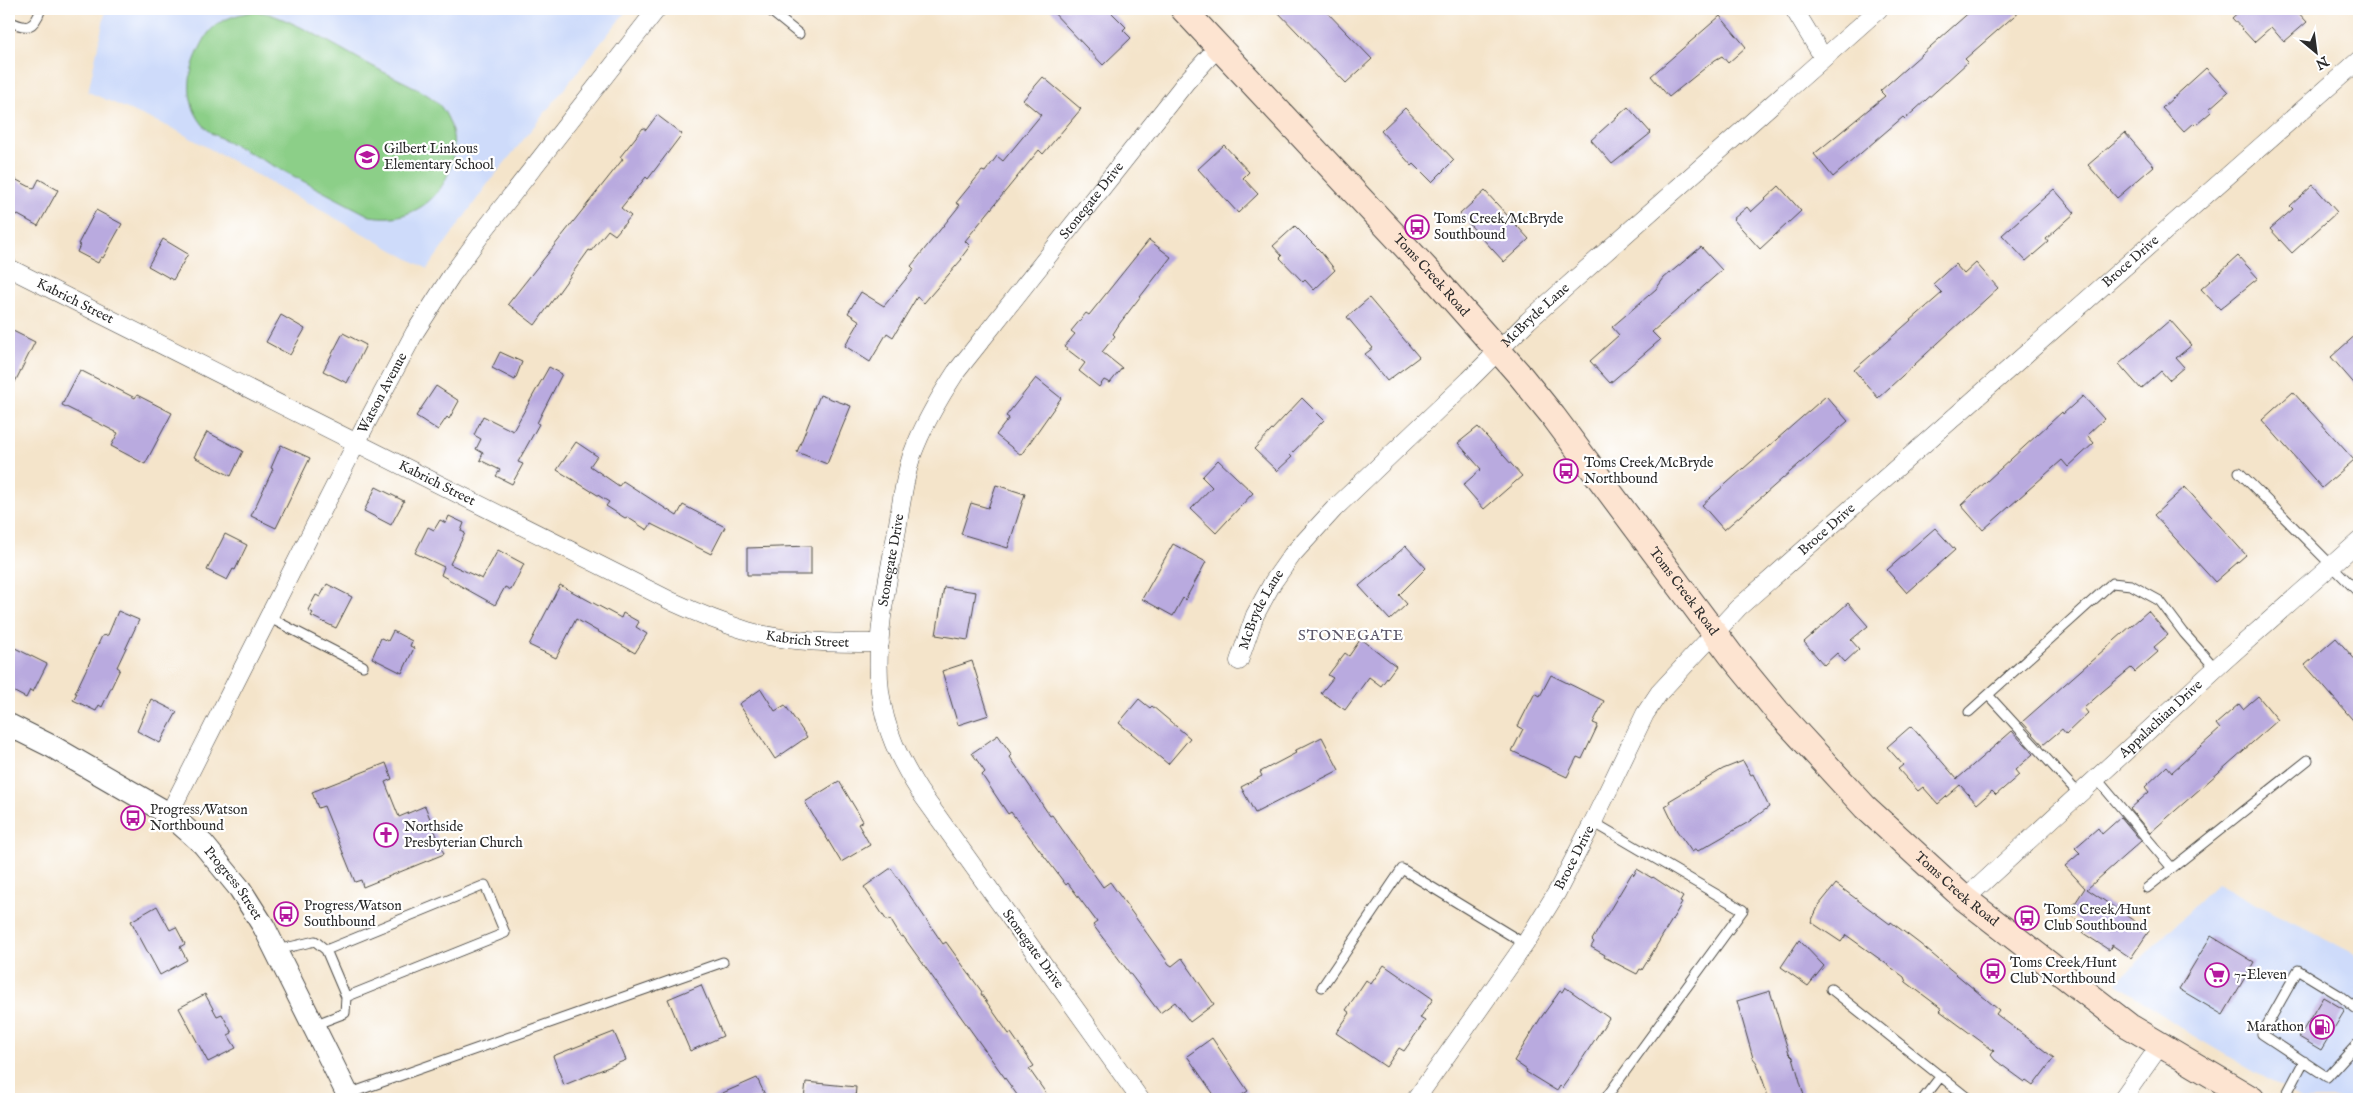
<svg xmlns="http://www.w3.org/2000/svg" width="2368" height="1108" viewBox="0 0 2368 1108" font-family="'IM FELL English',serif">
  <rect width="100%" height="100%" fill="#fff"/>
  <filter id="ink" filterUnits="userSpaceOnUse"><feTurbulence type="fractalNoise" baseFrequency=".02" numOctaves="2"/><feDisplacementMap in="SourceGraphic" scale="10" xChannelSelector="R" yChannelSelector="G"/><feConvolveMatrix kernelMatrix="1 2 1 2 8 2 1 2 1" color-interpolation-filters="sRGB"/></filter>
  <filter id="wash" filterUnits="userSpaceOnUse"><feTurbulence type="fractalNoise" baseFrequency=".0096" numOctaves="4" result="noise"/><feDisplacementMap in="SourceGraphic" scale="20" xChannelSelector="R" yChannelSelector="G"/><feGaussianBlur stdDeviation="1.12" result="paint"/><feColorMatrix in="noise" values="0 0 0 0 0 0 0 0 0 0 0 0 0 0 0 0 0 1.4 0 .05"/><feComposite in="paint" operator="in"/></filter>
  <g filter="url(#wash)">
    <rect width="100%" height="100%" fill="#f4e4ca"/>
    <!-- built -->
    <path fill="#cedbfa" d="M 106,9 L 628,9 L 487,185 L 427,269 L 174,129 L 88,92 Z
      M 2217,884 L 2359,956 L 2359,1099 L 2300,1099 L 2192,1035 L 2116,983 Z"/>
    <!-- green -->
    <path fill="#8ccf88" stroke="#5c7d5a" d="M 253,12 C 260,12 268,13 275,16 C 310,29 343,51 376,68 C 394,78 429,91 441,107 C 467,141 451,196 411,212 C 398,218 384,218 370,216 L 211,133 C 185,110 185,79 199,50 C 203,42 207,33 214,27 C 225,18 238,14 253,12 Z"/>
    <g id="blocks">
      <!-- building -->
      <path fill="#b9aadf" d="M 1050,9 L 1108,9 L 1126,27 L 1123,30 L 1131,38 L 1103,65 Z
        M 1275,9 L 1324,9 L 1372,59 L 1346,83 Z
        M 1973,9 L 2022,9 L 1965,59 L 1968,62 L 1905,119 L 1903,117 L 1833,177 L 1814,154 L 1885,96 L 1880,91 Z
        M 2242,9 L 2295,9 L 2307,22 L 2284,42 L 2271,27 L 2254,42 L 2232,18 Z
        M 1720,16 L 1746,47 L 1728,63 L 1722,56 L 1715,60 L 1669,97 L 1651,76 Z
        M 2206,68 L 2228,92 L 2209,109 L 2211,112 L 2196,125 L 2194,123 L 2184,132 L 2162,108 Z
        M 1043,77 L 1081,109 L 1043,154 L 1039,150 L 965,241 L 970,246 L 961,258 L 962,259 L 924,303 L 917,297 L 893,337 L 887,333 L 870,362 L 845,346 L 860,321 L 848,313 L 861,292 L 884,306 L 914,269 L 911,266 L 960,205 L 956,203 L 982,171 L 985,172 L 997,156 L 1003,161 L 1041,115 L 1023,100 Z
        M 1628,107 L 1651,133 L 1612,164 L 1591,140 Z
        M 1405,108 L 1454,160 L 1432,182 L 1414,164 L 1412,166 L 1381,131 Z
        M 657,115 L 682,134 L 648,179 L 646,177 L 621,208 L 631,216 L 615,235 L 608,230 L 591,251 L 589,250 L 535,325 L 508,304 L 623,159 L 620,157 L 643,128 L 646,130 Z
        M 2125,133 L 2154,166 L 2117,198 L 2088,165 Z
        M 1224,145 L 1249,172 L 1243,178 L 1258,194 L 1238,213 L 1198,169 Z
        M 9,176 L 34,189 L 39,179 L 58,190 L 38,226 L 9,210 Z
        M 2313,185 L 2337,212 L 2292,253 L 2270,229 L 2293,209 L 2290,206 Z
        M 1779,186 L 1801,211 L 1760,249 L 1733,219 L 1747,207 L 1751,212 Z
        M 2054,189 L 2075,213 L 2046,239 L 2048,242 L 2026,261 L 2002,235 Z
        M 1485,191 L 1529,239 L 1504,262 L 1460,214 Z
        M 96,210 L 122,224 L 103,258 L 101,257 L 98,263 L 77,252 L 80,245 L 78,244 Z
        M 1295,226 L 1321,252 L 1335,270 L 1314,290 L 1305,280 L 1303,282 L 1280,258 L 1282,256 L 1273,246 Z
        M 163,239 L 188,254 L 173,280 L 148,266 Z
        M 1149,240 L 1171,257 L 1120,323 L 1113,334 L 1115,336 L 1102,352 L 1122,368 L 1110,383 L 1104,380 L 1099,387 L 1079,371 L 1085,363 L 1064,347 L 1075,334 L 1071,331 L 1086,313 L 1089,315 Z
        M 1701,247 L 1722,270 L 1652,332 L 1660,340 L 1610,383 L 1590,361 L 1619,335 L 1612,327 L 1656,289 L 1664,278 Z
        M 2238,256 L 2258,278 L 2220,309 L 2201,289 Z
        M 1976,263 L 1998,288 L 1878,398 L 1854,370 L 1942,293 L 1933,284 L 1955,264 L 1964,274 Z
        M 1369,298 L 1419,357 L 1387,381 L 1365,354 L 1373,348 L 1347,317 Z
        M 281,315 L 305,329 L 290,355 L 266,342 Z
        M 2170,320 L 2192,345 L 2176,358 L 2184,367 L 2169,380 L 2161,371 L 2141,389 L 2119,364 Z
        M 9,329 L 35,342 L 9,394 Z
        M 2359,332 L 2359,389 L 2331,357 Z
        M 343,333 L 366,345 L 347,383 L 323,371 Z
        M 500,352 L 522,362 L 515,380 L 492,368 Z
        M 549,367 L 562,374 L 537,423 L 539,424 L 518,462 L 523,464 L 512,484 L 496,476 L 500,470 L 480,460 L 483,453 L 476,449 L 481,439 L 474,435 L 483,416 L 513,431 Z
        M 80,370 L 135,398 L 137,395 L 172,413 L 145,464 L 111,446 L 118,433 L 62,405 Z
        M 1036,378 L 1061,398 L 1021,455 L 996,435 L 1009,418 L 1006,416 Z
        M 436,386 L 459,401 L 449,419 L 447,417 L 438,430 L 416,416 Z
        M 2293,392 L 2354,460 L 2322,488 L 2262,420 Z
        M 820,395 L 851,406 L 827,464 L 797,452 Z
        M 1826,396 L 1848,421 L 1724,530 L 1702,505 Z
        M 2083,396 L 2104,419 L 2087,435 L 2094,443 L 2068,467 L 2062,460 L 1983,530 L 1961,505 L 2062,412 L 2063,414 Z
        M 1302,398 L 1324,420 L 1290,455 L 1292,457 L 1277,471 L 1254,449 Z
        M 1478,427 L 1522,476 L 1484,509 L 1463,485 L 1481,469 L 1458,443 Z
        M 207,432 L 243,451 L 231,476 L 194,457 Z
        M 576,442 L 597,456 L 590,466 L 619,486 L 623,481 L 677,516 L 683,505 L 725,527 L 711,554 L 651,524 L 647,530 L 627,517 L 625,518 L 606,506 L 609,502 L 557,470 Z
        M 281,445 L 310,458 L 276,528 L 251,516 L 273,469 L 271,468 Z
        M 1218,460 L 1253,493 L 1216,533 L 1191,509 L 1212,487 L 1202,477 Z
        M 996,485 L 1025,494 L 1008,548 L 961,534 L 971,503 L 988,508 Z
        M 376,487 L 404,501 L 391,525 L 364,511 Z
        M 2185,487 L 2246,555 L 2215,582 L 2154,515 Z
        M 449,516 L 464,523 L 461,531 L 465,533 L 450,564 L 482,579 L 498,550 L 524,564 L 511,590 L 505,587 L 495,605 L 441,575 L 444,567 L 415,553 L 428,527 L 434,530 L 440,520 L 446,523 Z
        M 1935,528 L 1955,550 L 1907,593 L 1887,570 Z
        M 225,534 L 247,545 L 235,570 L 233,569 L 227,580 L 207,570 Z
        M 1173,544 L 1206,562 L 1185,600 L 1183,598 L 1173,616 L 1142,599 Z
        M 811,546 L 811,575 L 747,575 L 747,548 Z
        M 1406,546 L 1426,568 L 1399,595 L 1407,604 L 1390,620 L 1359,586 Z
        M 327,584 L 352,597 L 336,628 L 311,616 L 313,613 L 308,610 L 316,595 L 320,597 Z
        M 560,585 L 621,618 L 623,613 L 639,622 L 636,627 L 647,634 L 635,653 L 576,619 L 556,658 L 529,645 Z
        M 944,587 L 976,592 L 968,640 L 936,635 Z
        M 1848,603 L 1868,626 L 1851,640 L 1859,649 L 1845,662 L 1837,653 L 1824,665 L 1804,642 Z
        M 118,611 L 139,620 L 117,667 L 120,669 L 102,707 L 99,705 L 96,711 L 73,700 L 77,693 L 75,693 L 102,636 L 108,635 Z
        M 2148,611 L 2168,635 L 2154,647 L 2158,652 L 2135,672 L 2131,668 L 2103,691 L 2084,708 L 2088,713 L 2066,734 L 2062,729 L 2043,745 L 2022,722 Z
        M 393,631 L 412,641 L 410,646 L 414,648 L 402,673 L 372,658 L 381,638 L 388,641 Z
        M 2336,638 L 2359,664 L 2359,727 L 2305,665 Z
        M 1360,640 L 1364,641 L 1396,666 L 1381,686 L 1369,677 L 1345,710 L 1321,693 L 1333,678 L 1328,675 L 1345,653 L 1349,656 Z
        M 15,648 L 47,664 L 33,692 L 30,690 L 26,698 L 9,689 L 9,661 Z
        M 972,661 L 989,715 L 958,725 L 942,671 Z
        M 1551,675 L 1604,701 L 1593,723 L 1598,725 L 1582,759 L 1577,757 L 1567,777 L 1512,751 L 1523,729 L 1518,726 L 1535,693 L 1540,696 Z
        M 761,689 L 775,711 L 785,705 L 807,737 L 775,759 L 739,704 Z
        M 2258,696 L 2278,720 L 2150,833 L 2130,809 L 2149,792 L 2145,787 L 2167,766 L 2172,772 L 2220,729 L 2216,724 L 2239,704 L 2243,709 Z
        M 151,699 L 177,712 L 160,743 L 137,731 Z
        M 1139,699 L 1150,708 L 1152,706 L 1190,738 L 1168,764 L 1119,723 Z
        M 1911,726 L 1957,779 L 2012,731 L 2033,754 L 2015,770 L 2019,775 L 1996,795 L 1992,791 L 1977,804 L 1960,785 L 1938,804 L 1923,787 L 1918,791 L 1898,769 L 1903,765 L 1887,747 Z
        M 998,735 L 1012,755 L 1010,757 L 1050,816 L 1052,815 L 1103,887 L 1110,882 L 1169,964 L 1172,966 L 1182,958 L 1214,1004 L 1190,1022 L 1175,1002 L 1160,1013 L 1093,925 L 1097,922 L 1068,883 L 1066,885 L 1011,812 L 1008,814 L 982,775 L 985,772 L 972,753 Z
        M 1322,737 L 1339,770 L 1255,813 L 1241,787 L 1262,776 L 1260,772 L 1296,753 L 1294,751 Z
        M 1743,761 L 1751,775 L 1753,774 L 1769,807 L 1747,823 L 1698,851 L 1696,849 L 1692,852 L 1677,831 L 1665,806 L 1670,803 L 1669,801 L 1723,769 Z
        M 386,763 L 392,779 L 385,782 L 399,817 L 425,806 L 444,854 L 363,887 L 361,880 L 355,882 L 324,806 L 318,808 L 312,792 Z
        M 839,781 L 863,821 L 858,824 L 870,845 L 841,862 L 805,802 Z
        M 2121,817 L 2141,841 L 2087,889 L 2149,931 L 2131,958 L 2112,945 L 2109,950 L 2083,933 L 2087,927 L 2068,914 L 2085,888 L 2065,866 L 2080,853 L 2075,848 L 2098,828 L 2102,834 Z
        M 891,868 L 943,944 L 946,942 L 982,992 L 981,994 L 1009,1034 L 1011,1033 L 1034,1066 L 1029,1069 L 1050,1099 L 1020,1099 L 903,936 L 901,937 L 890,919 L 887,921 L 864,887 Z
        M 1637,869 L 1652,878 L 1653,877 L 1683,897 L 1680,902 L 1682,903 L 1642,970 L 1640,969 L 1637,974 L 1604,957 L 1605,955 L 1591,947 L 1594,942 L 1592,940 L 1608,913 L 1632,873 L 1634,875 Z
        M 1836,884 L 1890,924 L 1891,922 L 1920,944 L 1999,1010 L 1996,1014 L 2054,1058 L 2033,1086 L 2026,1081 L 2025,1082 L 1995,1060 L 1991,1055 L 1994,1051 L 1940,1011 L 1942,1009 L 1906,982 L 1904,977 L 1881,960 L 1846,935 L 1841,942 L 1811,922 L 1819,905 Z
        M 157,906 L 170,930 L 176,927 L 185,944 L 180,947 L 187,960 L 160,975 L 131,921 Z
        M 2211,936 L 2254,962 L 2223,1015 L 2179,989 Z
        M 1799,940 L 1824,966 L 1808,986 L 1781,967 Z
        M 1384,965 L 1433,999 L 1420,1018 L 1425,1021 L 1404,1051 L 1399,1048 L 1386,1067 L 1336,1033 L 1350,1013 L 1346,1010 L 1366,980 L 1371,984 Z
        M 701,985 L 723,1036 L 690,1051 L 668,999 Z
        M 1565,987 L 1609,1018 L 1575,1070 L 1562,1088 L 1560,1086 L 1557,1091 L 1526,1072 L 1527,1070 L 1514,1061 L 1540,1019 L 1560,991 L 1562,992 Z
        M 1770,991 L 1789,1053 L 1793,1057 L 1805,1099 L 1769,1099 L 1757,1063 L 1753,1058 L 1737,1001 Z
        M 205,994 L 217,1016 L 222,1014 L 232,1033 L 228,1035 L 236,1048 L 208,1062 L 179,1008 Z
        M 2323,997 L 2345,1010 L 2321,1050 L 2299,1037 Z
        M 614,1032 L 626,1060 L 564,1085 L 553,1056 Z
        M 1212,1038 L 1248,1091 L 1236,1099 L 1217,1099 L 1187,1056 Z
        M 757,1078 L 767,1099 L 709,1099 Z
        M 806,1082 L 856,1087 L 855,1099 L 804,1099 Z"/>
    </g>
  </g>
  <g filter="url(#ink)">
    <use href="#blocks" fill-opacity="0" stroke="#494743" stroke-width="1"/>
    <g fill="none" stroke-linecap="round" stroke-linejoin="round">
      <!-- service casing -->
      <g stroke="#494743" stroke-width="11">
        <path id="service" d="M 768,9 L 799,34
          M 9,21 C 27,30 34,29 41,9
          M 2239,472 L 2359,593
          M 268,617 L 363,666
          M 1988,695 L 2079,794
          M 1969,712 L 2112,583 L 2131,585 L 2160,601 L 2184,633 L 2216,669
          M 2096,778 L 2172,868
          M 1593,822 L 1743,910 L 1605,1099
          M 2147,888 L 2308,760
          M 277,950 L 315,941 L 326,950 L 346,997 L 345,1013 L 314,1025
          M 326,950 L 485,885 L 505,933 L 346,997
          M 1322,987 L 1402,869 L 1525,944
          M 1831,989 L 1969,1099
          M 2359,1011 L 2339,995 L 2298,970 L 2262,1034 L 2327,1077 L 2359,1042
          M 348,1094 L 723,962
          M 1923,1099 L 1941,1076
          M 2284,1099 L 2304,1061"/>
      </g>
      <!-- minor casing -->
      <g stroke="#494743" stroke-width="19">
        <g id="minor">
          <path d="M 1794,9 L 1823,57"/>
          <path id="s1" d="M 9,268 L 673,602 C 697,613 722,623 748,631 C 790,643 837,643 880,643"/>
          <path id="s2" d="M 1239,661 L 1255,615 L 1273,582 L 1292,555 L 1334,509 L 1469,380 L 1528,321 L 1879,9"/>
          <path id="s3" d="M 169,814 L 366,424 L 415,332 L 451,276 L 486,228 L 657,9"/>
          <path id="s4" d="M 1965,899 L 2225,660 L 2359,541"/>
          <path id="s5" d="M 1140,1099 L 920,792 C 899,759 885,730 880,691 C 874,642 888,578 897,530 C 901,505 904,479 912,455 C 923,425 939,398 956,372 L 1186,82 L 1218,47"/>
          <path id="s6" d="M 1416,1099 L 1525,944 L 1557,892 L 1593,822 L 1645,714 L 1659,693 L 1738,608 L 2359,60"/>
          <path d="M 2122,1099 L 2161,1044"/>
        </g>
      </g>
      <!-- tertiary casing -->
      <g stroke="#494743" stroke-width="24">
        <g id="tertiary">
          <path id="s7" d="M 9,725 L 53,747 L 169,814 L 203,844 L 240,889 L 264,927 L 350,1099"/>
        </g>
      </g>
      <!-- secondary casing -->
      <g stroke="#494743" stroke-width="27">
        <g id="secondary">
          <path id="s8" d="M 1183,9 L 1430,273 L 1519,374 L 1553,416 L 1731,655 L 1777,711 L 1865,807 L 1965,899 L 2129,1026 L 2252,1099"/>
        </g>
      </g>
      <!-- service -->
      <use href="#service" stroke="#fff" stroke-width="9"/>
      <!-- minor -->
      <use href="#minor" stroke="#fff" stroke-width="18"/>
      <!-- tertiary -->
      <use href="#tertiary" stroke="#fff" stroke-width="22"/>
      <!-- secondary -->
      <use href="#secondary" stroke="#fde4d1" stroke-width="25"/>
    </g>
  </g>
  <!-- icons -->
  <defs>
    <g id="school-ring" transform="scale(1.25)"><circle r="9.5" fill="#fff" stroke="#b5179e" stroke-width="1.5"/><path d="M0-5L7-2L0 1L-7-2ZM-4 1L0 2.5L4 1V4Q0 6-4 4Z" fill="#b5179e"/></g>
    <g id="bus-ring" transform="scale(1.25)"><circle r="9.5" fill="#fff" stroke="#b5179e" stroke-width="1.5"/><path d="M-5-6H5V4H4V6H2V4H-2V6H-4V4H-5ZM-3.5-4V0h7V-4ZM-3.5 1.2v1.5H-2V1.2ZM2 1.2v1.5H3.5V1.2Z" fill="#b5179e"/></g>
    <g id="church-ring" transform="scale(1.25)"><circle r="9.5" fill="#fff" stroke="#b5179e" stroke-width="1.5"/><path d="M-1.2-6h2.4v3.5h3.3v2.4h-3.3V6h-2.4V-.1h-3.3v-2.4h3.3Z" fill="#b5179e"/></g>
    <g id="supermarket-ring" transform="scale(1.25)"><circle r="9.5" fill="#fff" stroke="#b5179e" stroke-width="1.5"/><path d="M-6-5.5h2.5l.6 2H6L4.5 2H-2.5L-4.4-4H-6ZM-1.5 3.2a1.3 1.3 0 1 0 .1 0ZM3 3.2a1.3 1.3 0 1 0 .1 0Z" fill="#b5179e"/></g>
    <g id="fuel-ring" transform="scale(1.25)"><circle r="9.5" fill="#fff" stroke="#b5179e" stroke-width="1.5"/><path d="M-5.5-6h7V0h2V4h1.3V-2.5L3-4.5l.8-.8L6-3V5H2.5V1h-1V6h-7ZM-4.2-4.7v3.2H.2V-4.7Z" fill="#b5179e"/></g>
  </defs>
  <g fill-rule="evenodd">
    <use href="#school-ring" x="367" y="157"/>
    <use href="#bus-ring" x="1417" y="227"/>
    <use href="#bus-ring" x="1566" y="471"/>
    <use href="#bus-ring" x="133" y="818"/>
    <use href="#church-ring" x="386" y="835"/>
    <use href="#bus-ring" x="286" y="914"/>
    <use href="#bus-ring" x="2027" y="918"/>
    <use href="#bus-ring" x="1993" y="971"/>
    <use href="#supermarket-ring" x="2217" y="975"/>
    <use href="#fuel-ring" x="2322" y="1027"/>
  </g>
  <g text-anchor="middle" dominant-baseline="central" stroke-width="4.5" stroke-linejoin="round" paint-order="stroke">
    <!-- poi labels -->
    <g font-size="14" fill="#2b2b2b" stroke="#fff" text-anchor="start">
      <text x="384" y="149">Gilbert Linkous<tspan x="384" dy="16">Elementary School</tspan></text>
      <text x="1434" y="219">Toms Creek/McBryde<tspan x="1434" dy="16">Southbound</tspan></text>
      <text x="1584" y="463">Toms Creek/McBryde<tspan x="1584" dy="16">Northbound</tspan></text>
      <text x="150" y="810">Progress/Watson<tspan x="150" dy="16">Northbound</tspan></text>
      <text x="404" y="827">Northside<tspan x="404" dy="16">Presbyterian Church</tspan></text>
      <text x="304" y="906">Progress/Watson<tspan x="304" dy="16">Southbound</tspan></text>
      <text x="2044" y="910">Toms Creek/Hunt<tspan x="2044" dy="16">Club Southbound</tspan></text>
      <text x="2010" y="963">Toms Creek/Hunt<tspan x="2010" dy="16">Club Northbound</tspan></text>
      <text x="2234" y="975">7-Eleven</text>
      <text x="2304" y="1027" text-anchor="end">Marathon</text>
    </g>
    <!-- street labels -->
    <g font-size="14" fill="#2b2b2b" stroke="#fff">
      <text stroke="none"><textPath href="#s5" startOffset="1039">Stonegate Drive</textPath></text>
      <text stroke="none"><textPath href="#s6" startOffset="1114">Broce Drive</textPath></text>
      <text stroke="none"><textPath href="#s8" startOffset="364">Toms Creek Road</textPath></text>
      <text stroke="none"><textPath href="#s1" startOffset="74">Kabrich Street</textPath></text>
      <text stroke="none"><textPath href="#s2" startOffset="461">McBryde Lane</textPath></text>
      <text stroke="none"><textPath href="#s3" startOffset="472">Watson Avenue</textPath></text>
      <text stroke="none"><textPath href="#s1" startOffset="479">Kabrich Street</textPath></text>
      <text stroke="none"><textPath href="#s6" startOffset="709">Broce Drive</textPath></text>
      <text stroke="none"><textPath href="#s5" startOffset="619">Stonegate Drive</textPath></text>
      <text stroke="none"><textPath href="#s8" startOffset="769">Toms Creek Road</textPath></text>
      <text stroke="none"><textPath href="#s2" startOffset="56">McBryde Lane</textPath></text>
      <text stroke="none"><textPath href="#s1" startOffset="884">Kabrich Street</textPath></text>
      <text stroke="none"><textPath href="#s4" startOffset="266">Appalachian Drive</textPath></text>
      <text stroke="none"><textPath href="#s6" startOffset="289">Broce Drive</textPath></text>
      <text stroke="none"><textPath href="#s7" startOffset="278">Progress Street</textPath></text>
      <text stroke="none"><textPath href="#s8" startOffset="1174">Toms Creek Road</textPath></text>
      <text transform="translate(1033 949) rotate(54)">Stonegate Drive</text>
    </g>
    <!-- neighbourhood labels -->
    <g font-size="15" letter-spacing="1" fill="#5d576a" stroke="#fff">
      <text x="1351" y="635">STONEGATE</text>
    </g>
  </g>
  <!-- margin -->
  <rect width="2368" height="1108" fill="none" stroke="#fff" stroke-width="30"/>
  <!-- north arrow -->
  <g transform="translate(2316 52) rotate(151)" stroke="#ffffff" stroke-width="4" paint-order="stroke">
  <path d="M0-4L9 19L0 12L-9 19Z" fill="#2b2b2b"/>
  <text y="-8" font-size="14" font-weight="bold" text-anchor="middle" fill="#2b2b2b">N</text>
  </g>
</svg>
